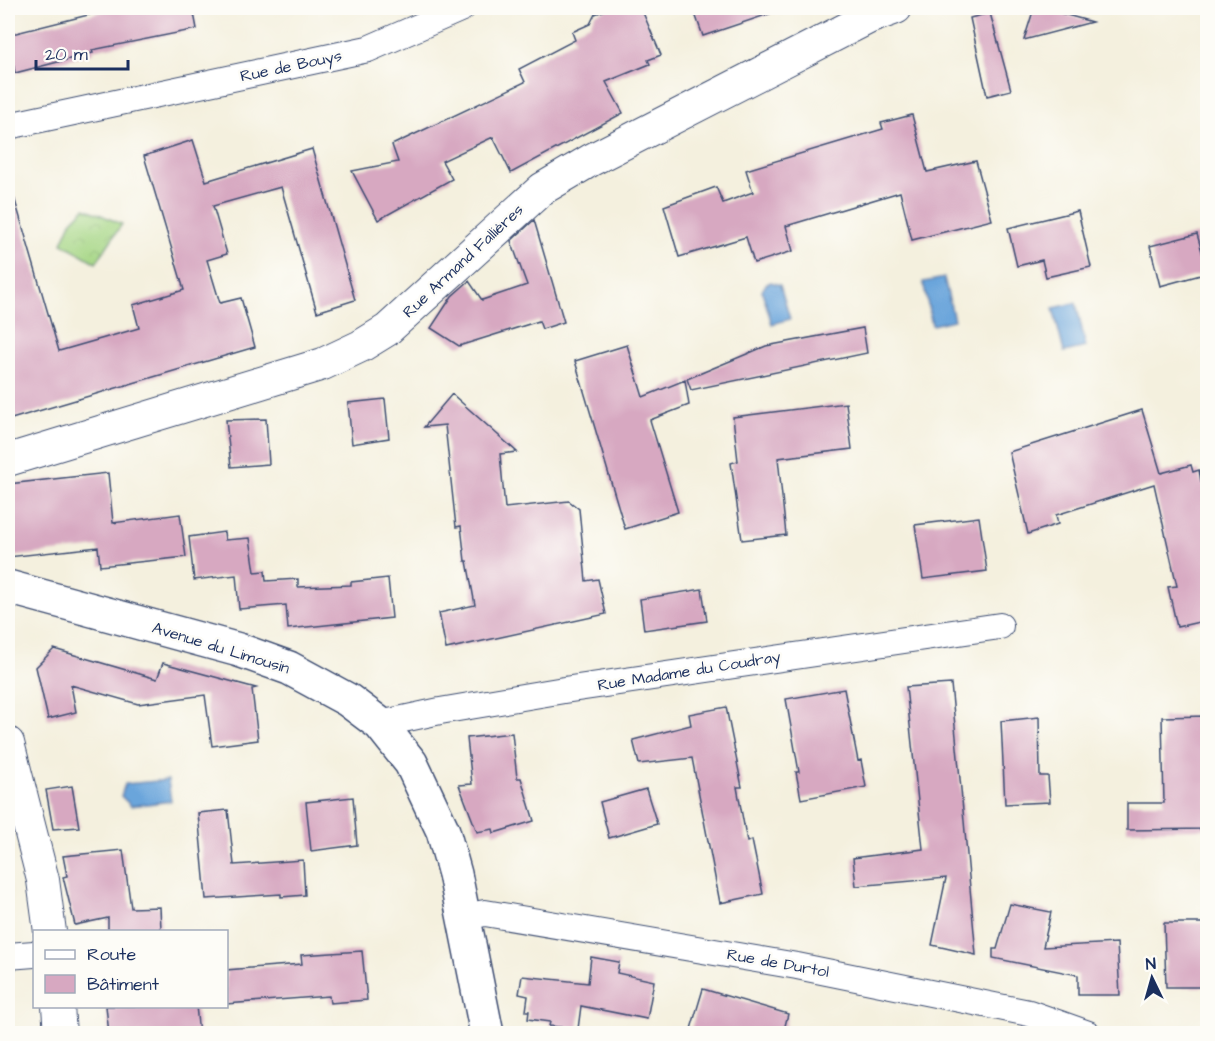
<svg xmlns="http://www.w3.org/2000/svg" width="1215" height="1041" viewBox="0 0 1215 1041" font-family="'Architects Daughter',sans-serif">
  <defs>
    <pattern id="park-crowns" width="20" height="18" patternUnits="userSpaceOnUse" patternTransform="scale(1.5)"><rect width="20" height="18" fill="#a5d684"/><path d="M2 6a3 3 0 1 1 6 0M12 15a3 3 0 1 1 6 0" fill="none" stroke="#8db874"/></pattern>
  </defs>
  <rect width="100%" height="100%" fill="#fdfcf7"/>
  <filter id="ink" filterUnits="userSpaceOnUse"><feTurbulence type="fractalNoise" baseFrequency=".0167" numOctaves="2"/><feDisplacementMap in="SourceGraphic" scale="12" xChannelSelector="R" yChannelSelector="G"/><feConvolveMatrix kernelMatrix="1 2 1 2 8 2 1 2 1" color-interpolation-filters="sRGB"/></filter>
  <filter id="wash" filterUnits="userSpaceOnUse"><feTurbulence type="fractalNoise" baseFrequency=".008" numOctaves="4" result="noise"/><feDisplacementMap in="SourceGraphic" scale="24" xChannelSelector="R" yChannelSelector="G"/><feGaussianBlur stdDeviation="1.35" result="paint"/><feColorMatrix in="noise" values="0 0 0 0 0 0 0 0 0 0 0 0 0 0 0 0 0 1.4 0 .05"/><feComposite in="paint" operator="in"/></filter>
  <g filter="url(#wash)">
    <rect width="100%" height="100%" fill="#f4f0de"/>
    <!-- park -->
    <path fill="url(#park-crowns)" stroke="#608271" stroke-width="1.5" d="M 85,208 L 122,224 L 96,263 L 62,243 L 71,222 Z"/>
    <!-- water -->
    <path fill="#6ba5db" stroke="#436a9c" stroke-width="1.5" d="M 944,278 L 954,320 L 932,325 L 923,282 Z
      M 771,282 L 780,285 L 790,319 L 772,324 L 762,291 L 766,284 Z
      M 1076,303 L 1086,347 L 1064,352 L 1053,308 Z
      M 168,780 L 171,801 L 131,806 L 121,796 L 125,784 Z"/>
    <g id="blocks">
      <!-- building -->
      <path fill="#d7a8c1" d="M 116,8 L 193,8 L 197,29 L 92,50 L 93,53 L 15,73 L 8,35 Z
        M 611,8 L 641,8 L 661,55 L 648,60 L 650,64 L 606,82 L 623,113 L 511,173 L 493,137 L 442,161 L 452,179 L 378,220 L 352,171 L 398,162 L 392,145 L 525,82 L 519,69 L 575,40 L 572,32 L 590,24 L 595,14 Z
        M 693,8 L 774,8 L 775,12 L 703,36 Z
        M 1034,8 L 1042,8 L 1092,22 L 1024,40 Z
        M 990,13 L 1011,90 L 987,96 L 970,18 Z
        M 912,115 L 927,172 L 976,161 L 992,220 L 912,240 L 900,192 L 786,226 L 793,251 L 754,263 L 746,237 L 679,257 L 664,206 L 716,187 L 723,203 L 753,192 L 746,170 L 883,129 L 881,123 Z
        M 193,140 L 206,181 L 312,149 L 355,300 L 317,312 L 281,187 L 213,206 L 227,254 L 207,260 L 220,303 L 241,298 L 255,347 L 8,420 L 8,198 L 14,197 L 59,351 L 139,328 L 133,305 L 184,290 L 144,156 Z
        M 1078,211 L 1091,267 L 1046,277 L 1042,260 L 1017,266 L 1008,228 Z
        M 534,220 L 564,322 L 542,329 L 539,321 L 459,346 L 431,328 L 452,296 L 469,281 L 482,300 L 527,285 L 511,241 Z
        M 1197,234 L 1208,273 L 1160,286 L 1150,246 Z
        M 863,328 L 867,353 L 691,390 L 687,379 L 766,346 Z
        M 627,345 L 643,397 L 685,380 L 689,405 L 650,420 L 678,512 L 625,529 L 575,361 Z
        M 452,394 L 517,452 L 500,454 L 505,508 L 569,501 L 579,509 L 586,581 L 598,579 L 606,614 L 446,649 L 439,613 L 475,605 L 467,561 L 465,561 L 461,526 L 456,527 L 445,425 L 424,427 Z
        M 385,399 L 389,438 L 352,444 L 348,403 Z
        M 846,403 L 852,449 L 778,458 L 786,535 L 742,540 L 731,463 L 738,461 L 733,417 Z
        M 1142,410 L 1161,473 L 1191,465 L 1193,472 L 1199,470 L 1201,482 L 1208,481 L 1208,620 L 1177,627 L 1168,587 L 1177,586 L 1154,484 L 1056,515 L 1058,524 L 1028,534 L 1009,452 Z
        M 266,419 L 269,464 L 231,467 L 226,420 Z
        M 108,473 L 113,523 L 180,514 L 186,557 L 100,566 L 98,547 L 8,557 L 8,484 Z
        M 979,517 L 987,571 L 923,579 L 915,525 Z
        M 224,532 L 225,540 L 250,538 L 255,572 L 265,571 L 266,581 L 298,579 L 298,587 L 351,585 L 351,582 L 388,578 L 392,618 L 288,629 L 286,605 L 239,609 L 236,575 L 194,580 L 189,537 Z
        M 702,589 L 707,621 L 644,630 L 640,599 Z
        M 54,649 L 157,679 L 163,663 L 256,688 L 252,689 L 258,740 L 212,746 L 205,695 L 138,704 L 71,685 L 76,712 L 48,719 L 36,667 Z
        M 951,684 L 964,821 L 976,955 L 932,945 L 946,878 L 856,886 L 853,858 L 923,849 L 906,687 Z
        M 844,689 L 858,761 L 861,760 L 866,787 L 801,799 L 796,772 L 799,772 L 786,699 Z
        M 726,707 L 742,787 L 737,787 L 747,842 L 752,840 L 763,894 L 720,903 L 692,758 L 639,764 L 633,740 L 691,725 L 689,714 Z
        M 1208,716 L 1208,829 L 1127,830 L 1127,803 L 1164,803 L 1162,717 Z
        M 1039,717 L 1040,776 L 1048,776 L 1050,802 L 1005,804 L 1001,721 Z
        M 512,733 L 517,778 L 521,778 L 534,821 L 494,833 L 493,829 L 477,832 L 459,785 L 472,784 L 467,738 Z
        M 72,786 L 79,827 L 53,829 L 46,790 Z
        M 646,789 L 657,824 L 609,838 L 600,802 Z
        M 353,797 L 357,845 L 311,851 L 306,802 Z
        M 228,810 L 234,865 L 303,860 L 305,895 L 281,897 L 281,894 L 206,899 L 198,813 Z
        M 123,850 L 131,908 L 160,907 L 161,930 L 108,932 L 108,918 L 75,925 L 63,877 L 67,876 L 63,856 Z
        M 1010,904 L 1051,912 L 1043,947 L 1117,943 L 1120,995 L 1078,995 L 1078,975 L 993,958 L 993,949 L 997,949 Z
        M 1164,923 L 1208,923 L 1208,987 L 1166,987 Z
        M 362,951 L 367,1000 L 330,1003 L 329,996 L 226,1004 L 226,970 L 302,964 L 301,955 Z
        M 591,957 L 619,962 L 617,973 L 654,981 L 647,1019 L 581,1006 L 578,1029 L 549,1026 L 550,1022 L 528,1019 L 529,1011 L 526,1011 L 528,996 L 519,994 L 522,976 L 588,983 Z
        M 703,989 L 788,1014 L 783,1034 L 708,1034 L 691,1029 Z
        M 106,1006 L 196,1006 L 199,1034 L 109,1034 Z"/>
    </g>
  </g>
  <g filter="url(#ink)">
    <use href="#blocks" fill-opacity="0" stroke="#3c4c71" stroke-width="1.5"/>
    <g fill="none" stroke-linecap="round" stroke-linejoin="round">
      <!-- minor casing -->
      <g stroke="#3c4c71" stroke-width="28">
        <path id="minor" d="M 8,126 L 368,49 L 462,8
          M 380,724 L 440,711 L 564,690 L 1000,626
          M 464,917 L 485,913 L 497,915 L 797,966 L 1029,1013 L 1088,1034
          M 8,956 L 34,954"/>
      </g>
      <!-- tertiary casing -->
      <g stroke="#3c4c71" stroke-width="34">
        <path id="tertiary" d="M 8,460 L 323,364 L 361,346 L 387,330 L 542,189 L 591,160 L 868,18 L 896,8
          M 8,743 L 43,880 L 50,932
          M 58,1006 L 60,1034"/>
      </g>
      <!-- secondary casing -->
      <g stroke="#3c4c71" stroke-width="36">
        <path id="secondary" d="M 8,587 L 239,650 L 289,668 L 348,700 L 380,724 L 411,763 L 443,831 L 455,874 L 487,1034"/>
      </g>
      <!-- minor -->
      <use href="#minor" stroke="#fff" stroke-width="26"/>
      <!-- tertiary -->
      <use href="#tertiary" stroke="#fff" stroke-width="32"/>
      <!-- secondary -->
      <use href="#secondary" stroke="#fff" stroke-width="33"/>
    </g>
  </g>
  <g text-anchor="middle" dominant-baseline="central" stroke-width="5" stroke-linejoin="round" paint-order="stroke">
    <!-- street labels -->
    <g font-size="16" fill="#1b2f5e" stroke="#fdfcf7">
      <text transform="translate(291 66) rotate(-12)">Rue de Bouys</text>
      <text transform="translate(463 261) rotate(-43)">Rue Armand Fallières</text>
      <text transform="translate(221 648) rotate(17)">Avenue du Limousin</text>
      <text transform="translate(689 671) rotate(-9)">Rue Madame du Coudray</text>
      <text transform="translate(778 963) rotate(10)">Rue de Durtol</text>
    </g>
  </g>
  <!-- margin -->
  <rect width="1215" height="1041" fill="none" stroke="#fdfcf7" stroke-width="30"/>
  <!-- legend -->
  <rect x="33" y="930" width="195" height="78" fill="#fdfcf7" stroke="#a3aaba" stroke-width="1.5"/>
  <rect x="45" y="950" width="30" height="9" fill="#ffffff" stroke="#a3aaba" stroke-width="1.5"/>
  <text x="87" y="960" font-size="18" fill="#1b2f5e">Route</text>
  <rect x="45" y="975" width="30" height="18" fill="#d7a8c1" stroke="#a3aaba" stroke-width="1.5"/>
  <text x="87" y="990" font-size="18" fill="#1b2f5e">Bâtiment</text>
  <!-- north arrow -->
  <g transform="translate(1152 978) rotate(355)" stroke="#fdfcf7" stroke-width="4.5" paint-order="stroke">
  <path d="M0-4.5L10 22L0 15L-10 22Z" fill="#1b2f5e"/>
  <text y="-9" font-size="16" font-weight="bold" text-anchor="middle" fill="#1b2f5e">N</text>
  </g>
  <!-- scale -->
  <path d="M36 60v9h92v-9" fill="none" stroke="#1b2f5e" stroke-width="3"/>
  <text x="45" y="60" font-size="18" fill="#1b2f5e" stroke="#fdfcf7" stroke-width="4.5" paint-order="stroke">20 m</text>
</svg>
